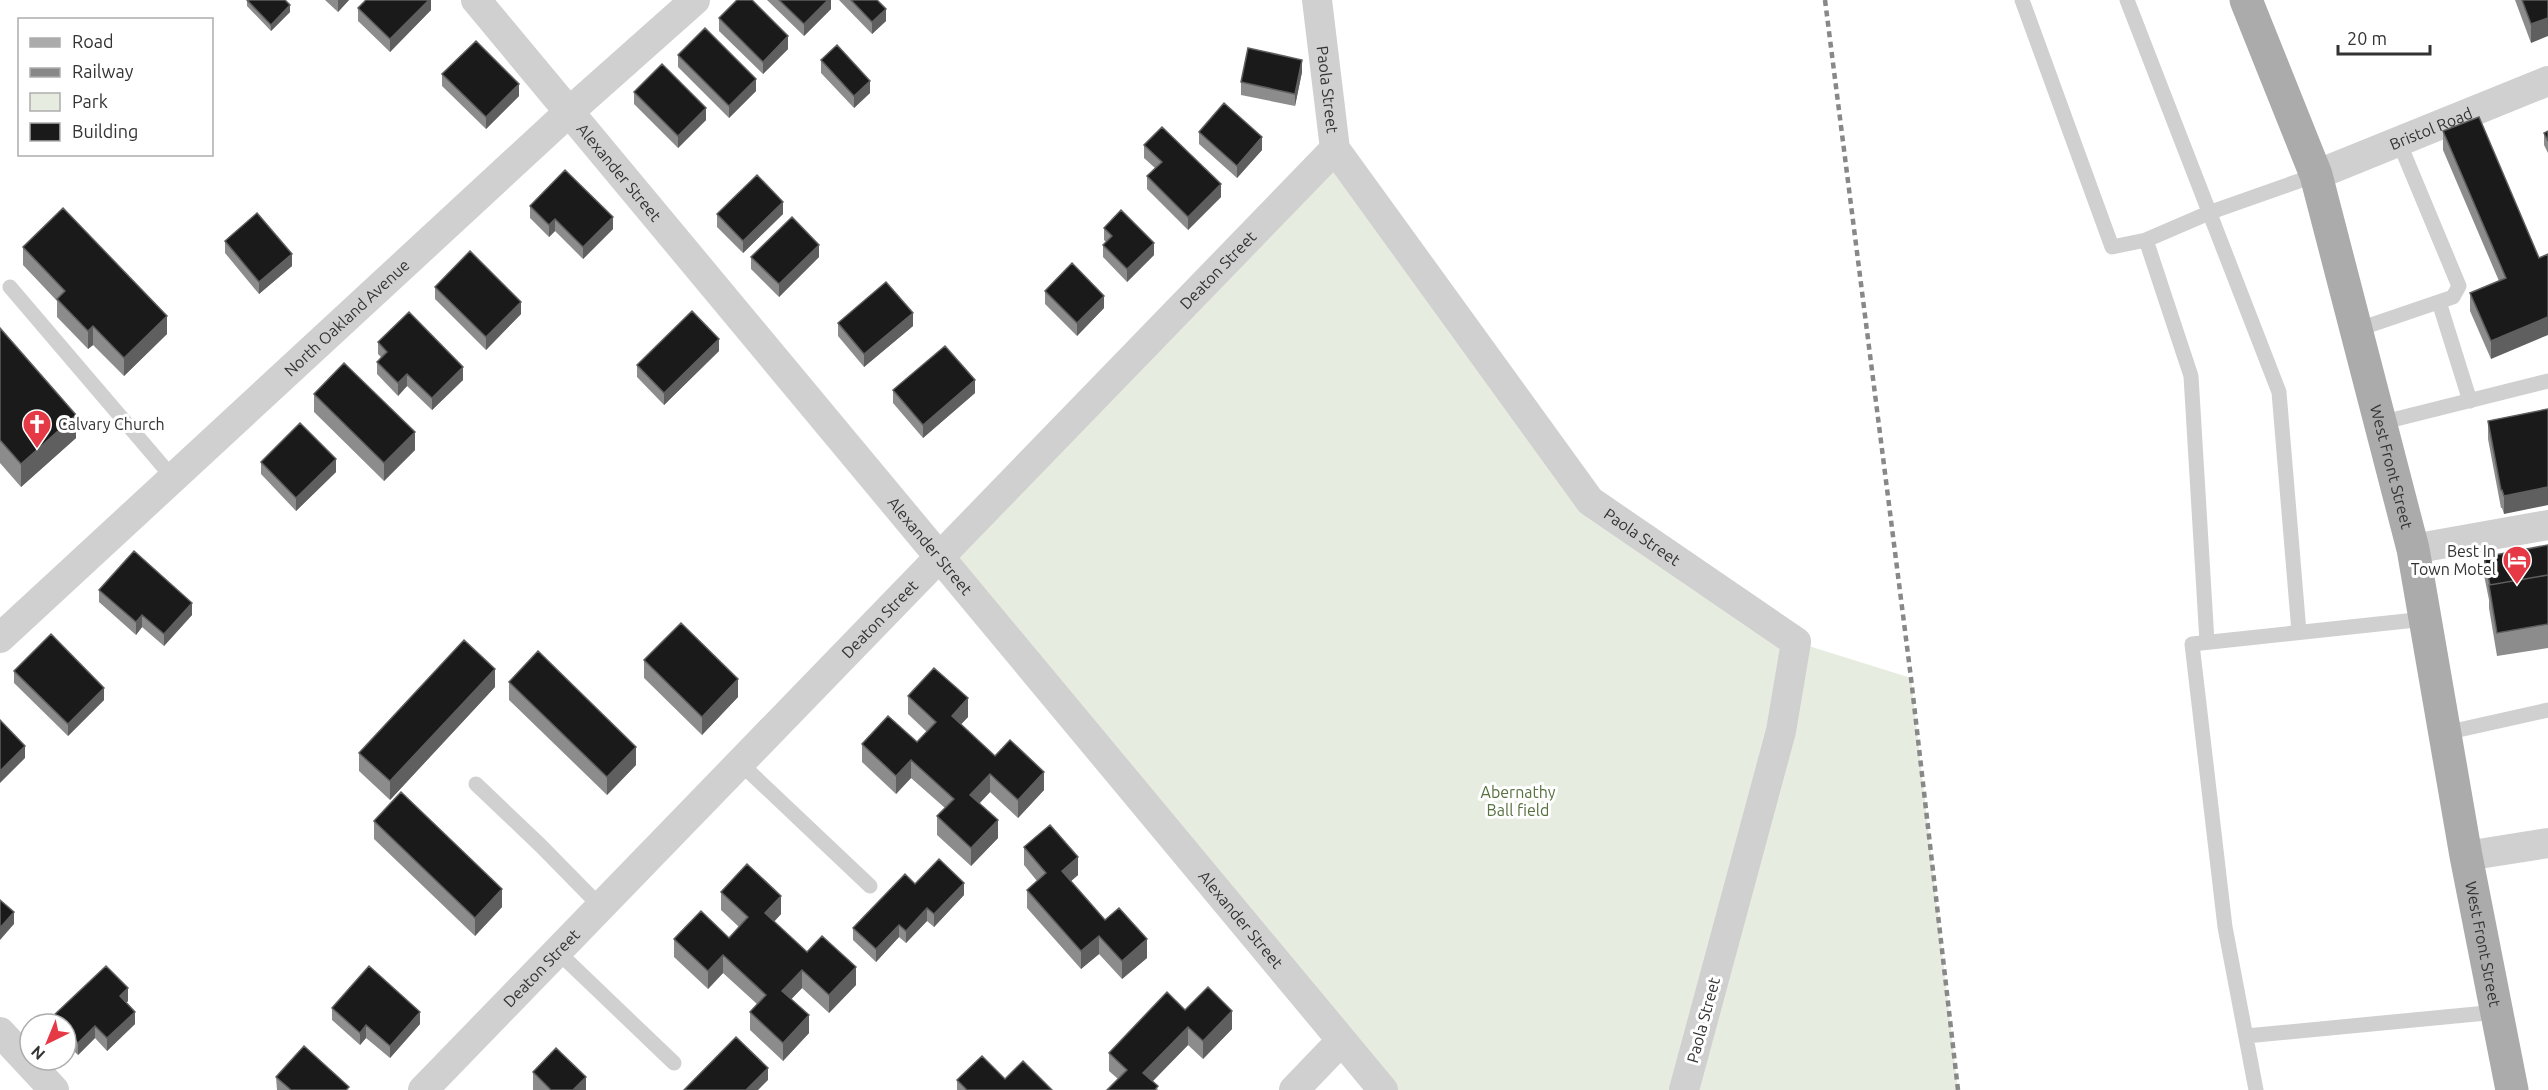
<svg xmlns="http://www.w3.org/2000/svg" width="2548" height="1090" viewBox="0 0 2548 1090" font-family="Ubuntu,sans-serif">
  <rect width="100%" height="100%" fill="#fff"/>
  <!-- green -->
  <path fill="#e6ecdf" d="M 1335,149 L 1590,501 L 1796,642 L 1911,678 L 1958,1090 L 1383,1090 L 938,556 Z"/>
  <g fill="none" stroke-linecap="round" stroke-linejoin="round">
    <!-- lane -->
    <path stroke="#d0d0d0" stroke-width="15" d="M 2022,0 L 2112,247 L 2146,240 L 2211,212 L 2316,175
      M 2127,0 L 2279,392 L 2299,632
      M 2146,240 L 2191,376 L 2207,642
      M 10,287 L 173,478
      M 2439,302 L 2470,401
      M 2356,330 L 2453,297 L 2459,286 L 2399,142
      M 2380,423 L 2548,381
      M 2445,733 L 2548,710
      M 739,762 L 870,886
      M 476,784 L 540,845 L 600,906
      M 557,951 L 674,1063
      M 2246,1036 L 2497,1012
      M 2256,1090 L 2225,927 L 2192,644 L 2425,619"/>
    <!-- street -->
    <g stroke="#d0d0d0" stroke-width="30">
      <path id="s1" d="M 476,0 L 1383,1090"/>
      <path id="s2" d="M 1317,0 L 1335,149 L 1590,501 L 1796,642 L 1781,731 L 1684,1090"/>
      <path id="s3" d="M 2316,175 L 2548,81"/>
      <path d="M 2413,549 L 2548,525"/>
      <path id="s4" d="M 0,638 L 569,112 L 695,0"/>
      <path d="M 2466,856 L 2548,843"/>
      <path d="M 0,1032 L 54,1090"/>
      <path id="s5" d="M 423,1090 L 1335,149"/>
      <path d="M 1294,1090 L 1341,1041"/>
    </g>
    <!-- primary -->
    <path stroke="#ababab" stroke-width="33" id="s6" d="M 2246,0 L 2316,175 L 2413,549 L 2466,856 L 2512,1090"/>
    <!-- rail -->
    <path stroke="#888" stroke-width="4.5" stroke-dasharray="6 4.5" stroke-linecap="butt" d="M 1825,0 L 1911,678 L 1958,1090"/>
  </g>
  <!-- wall -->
  <path fill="#8c8c8c" d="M 247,0 L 290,12 L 271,31 L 247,6 Z
    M 325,0 L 349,0 L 338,12 Z
    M 431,0 L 431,10 L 390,52 L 358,21 L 358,8 Z
    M 767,0 L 831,0 L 831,9 L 804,36 Z
    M 839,0 L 877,0 L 886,21 L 872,34 Z
    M 2515,0 L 2548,0 L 2531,43 Z
    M 719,18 L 788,49 L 763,74 L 719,31 Z
    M 678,55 L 756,91 L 729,118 L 678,67 Z
    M 821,60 L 870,93 L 854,108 L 821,73 Z
    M 1302,72 L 1295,106 L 1241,95 L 1241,82 Z
    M 442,74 L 519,96 L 486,129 L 442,86 Z
    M 634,92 L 706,120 L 678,148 L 634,104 Z
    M 2443,131 L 2539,258 L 2491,359 L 2470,311 L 2470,293 L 2499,281 L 2443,150 Z
    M 2548,131 L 2548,153 L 2544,145 L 2544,133 Z
    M 1199,132 L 1262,150 L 1237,178 L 1199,144 Z
    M 1144,145 L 1221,197 L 1188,230 L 1147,189 L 1147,176 L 1155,168 L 1144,158 Z
    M 530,206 L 613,229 L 583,259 L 555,231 L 549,237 L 530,218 Z
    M 717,214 L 783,214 L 743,253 L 717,227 Z
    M 1104,228 L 1154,255 L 1127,282 L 1103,257 L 1103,245 L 1106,242 L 1104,240 Z
    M 225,241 L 292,266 L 259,294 L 225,253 Z
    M 23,247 L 167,334 L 124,376 L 93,345 L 88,349 L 57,317 L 57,301 L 23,265 Z
    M 751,257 L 819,257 L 779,297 L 751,269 Z
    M 435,287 L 521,314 L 486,350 L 435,299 Z
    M 1045,291 L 1104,308 L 1077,336 L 1045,304 Z
    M 838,323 L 913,326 L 864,367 L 838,336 Z
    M 0,328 L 76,438 L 21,487 L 0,463 Z
    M 378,342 L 463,380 L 432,410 L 407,386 L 398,396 L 377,374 L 377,362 L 381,357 L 378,354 Z
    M 719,351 L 664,405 L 637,377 L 637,365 Z
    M 893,390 L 975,393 L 923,438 L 893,403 Z
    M 314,394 L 415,450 L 384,481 L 314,412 Z
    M 2548,409 L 2504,514 L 2502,508 L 2501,508 L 2488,439 L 2488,421 Z
    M 261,462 L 336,472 L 296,511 L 261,474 Z
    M 2548,545 L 2548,648 L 2497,656 L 2489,608 L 2489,600 L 2484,575 L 2484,557 Z
    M 99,590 L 192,615 L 164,646 L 142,627 L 136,635 L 99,602 Z
    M 644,660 L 738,697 L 702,735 L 644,678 Z
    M 14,671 L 104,700 L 68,736 L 14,683 Z
    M 509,682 L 636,765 L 607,795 L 509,700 Z
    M 495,687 L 390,800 L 359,771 L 359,753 Z
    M 908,696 L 968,717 L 961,724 L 995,756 L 1044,790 L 1018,818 L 990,792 L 980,803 L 998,838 L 971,866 L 937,835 L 937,816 L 945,808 L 911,778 L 896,794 L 862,762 L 862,744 L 917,742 L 927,732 L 908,714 Z
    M 374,821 L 502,907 L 475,936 L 374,839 Z
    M 1024,847 L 1078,875 L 1071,881 L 1105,920 L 1147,958 L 1122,979 L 1099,954 L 1081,969 L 1027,908 L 1027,890 L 1037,881 L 1024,865 Z
    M 915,884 L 964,895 L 934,927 L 927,921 L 906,943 L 899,937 L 876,962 L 853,940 L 853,928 Z
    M 721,892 L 781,914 L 774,922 L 807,952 L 856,985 L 829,1013 L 802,988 L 791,999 L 809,1033 L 783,1061 L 750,1030 L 750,1012 L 757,1004 L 723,973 L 708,989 L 674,957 L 674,939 L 729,938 L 739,927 L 721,910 Z
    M 128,1001 L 126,1003 L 135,1024 L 107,1051 L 95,1038 L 78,1055 L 66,1043 L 66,1024 L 52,1024 L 52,1017 Z
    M 332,1008 L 420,1024 L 390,1058 L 366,1038 L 360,1045 L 332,1020 Z
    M 1185,1010 L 1232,1029 L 1203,1059 L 1188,1045 L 1153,1081 L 1158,1090 L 1118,1079 L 1109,1071 L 1109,1053 Z
    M 533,1072 L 586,1090 L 533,1090 Z
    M 276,1077 L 349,1090 L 277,1090 Z
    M 1005,1079 L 1052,1090 L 957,1090 L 957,1080 Z"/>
  <!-- shaded-wall -->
  <path fill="#5f5f5f" d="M 338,0 L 349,0 L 338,12 Z
    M 429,0 L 431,0 L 431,10 L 390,52 L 390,39 Z
    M 828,0 L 831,0 L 831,9 L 804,36 L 804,24 Z
    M 290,5 L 290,12 L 271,31 L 271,25 Z
    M 886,9 L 886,21 L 872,34 L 872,22 Z
    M 2548,18 L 2548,36 L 2531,43 L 2531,24 Z
    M 788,36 L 788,49 L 763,74 L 763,62 Z
    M 1302,60 L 1302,72 L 1295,106 L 1295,94 Z
    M 756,79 L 756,91 L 729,118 L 729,106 Z
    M 870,81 L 870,93 L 854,108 L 854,96 Z
    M 519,84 L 519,96 L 486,129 L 486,117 Z
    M 706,108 L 706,120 L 678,148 L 678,136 Z
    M 1262,137 L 1262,150 L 1237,178 L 1237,166 Z
    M 1221,184 L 1221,197 L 1188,230 L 1188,217 Z
    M 783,202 L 783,214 L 743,253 L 743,241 Z
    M 613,217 L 613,229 L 583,259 L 583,247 Z
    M 555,219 L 555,231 L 549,237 L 549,225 Z
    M 1154,243 L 1154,255 L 1127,282 L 1127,269 Z
    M 819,245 L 819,257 L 779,297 L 779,284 Z
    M 292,254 L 292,266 L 259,294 L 259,282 Z
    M 1104,296 L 1104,308 L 1077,336 L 1077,323 Z
    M 521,302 L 521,314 L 486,350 L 486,337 Z
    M 913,313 L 913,326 L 864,367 L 864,354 Z
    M 167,316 L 167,334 L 124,376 L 124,358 Z
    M 2548,317 L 2548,335 L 2491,359 L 2491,341 Z
    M 93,326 L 93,345 L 88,349 L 88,331 Z
    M 719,339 L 719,351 L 664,405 L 664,393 Z
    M 463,367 L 463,380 L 432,410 L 432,398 Z
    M 407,374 L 407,386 L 398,396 L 398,383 Z
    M 975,380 L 975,393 L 923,438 L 923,425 Z
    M 76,415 L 76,438 L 21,487 L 21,464 Z
    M 415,432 L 415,450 L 384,481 L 384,463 Z
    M 336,459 L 336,472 L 296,511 L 296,498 Z
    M 2548,487 L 2548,505 L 2504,514 L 2504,496 Z
    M 192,603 L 192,615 L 164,646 L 164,634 Z
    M 142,615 L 142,627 L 136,635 L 136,622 Z
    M 495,669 L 495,687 L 390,800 L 390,781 Z
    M 738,679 L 738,697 L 702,735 L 702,717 Z
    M 104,688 L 104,700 L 68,736 L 68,724 Z
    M 968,698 L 968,717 L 952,734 L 952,716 Z
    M 25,746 L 25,758 L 0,783 L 0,771 Z
    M 636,747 L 636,765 L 607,795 L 607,777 Z
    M 911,760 L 911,778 L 896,794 L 896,776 Z
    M 1044,772 L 1044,790 L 1018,818 L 1018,800 Z
    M 990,774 L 990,792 L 970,813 L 970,795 Z
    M 998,820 L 998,838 L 971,866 L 971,848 Z
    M 1078,857 L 1078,875 L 1062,889 L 1062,871 Z
    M 964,883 L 964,895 L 934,927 L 934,914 Z
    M 502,889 L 502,907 L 475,936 L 475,918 Z
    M 781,896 L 781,914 L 765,931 L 765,913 Z
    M 927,908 L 927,921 L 906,943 L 906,931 Z
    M 14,912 L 14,924 L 0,940 L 0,928 Z
    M 899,925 L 899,937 L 876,962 L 876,949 Z
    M 1099,936 L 1099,954 L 1081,969 L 1081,951 Z
    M 1147,939 L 1147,958 L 1122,979 L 1122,961 Z
    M 723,955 L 723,973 L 708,989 L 708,971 Z
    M 856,967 L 856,985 L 829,1013 L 829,995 Z
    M 802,970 L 802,988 L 782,1009 L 782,991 Z
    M 128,988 L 128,1001 L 120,1009 L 120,996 Z
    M 1232,1011 L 1232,1029 L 1203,1059 L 1203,1041 Z
    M 135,1012 L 135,1024 L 107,1051 L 107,1038 Z
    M 420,1012 L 420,1024 L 390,1058 L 390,1046 Z
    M 809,1015 L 809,1033 L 783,1061 L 783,1043 Z
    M 366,1025 L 366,1038 L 360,1045 L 360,1033 Z
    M 95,1026 L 95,1038 L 78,1055 L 78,1043 Z
    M 1188,1027 L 1188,1045 L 1144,1090 L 1143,1073 Z
    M 768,1068 L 768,1080 L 758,1090 L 746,1090 Z
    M 586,1077 L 586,1090 L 573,1090 Z"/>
  <!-- building -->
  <path fill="#1a1a1a" stroke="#5f5f5f" stroke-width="1.5" d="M 247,0 L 285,0 L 290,5 L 271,25 Z
    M 366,0 L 429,0 L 390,39 L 358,8 Z
    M 737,0 L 752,0 L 788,36 L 763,62 L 719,18 Z
    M 779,0 L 828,0 L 804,24 Z
    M 851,0 L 877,0 L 886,9 L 872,22 Z
    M 2522,0 L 2548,0 L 2548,18 L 2531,24 Z
    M 705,28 L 756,79 L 729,106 L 678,55 Z
    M 476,41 L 519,84 L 486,117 L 442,74 Z
    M 837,45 L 870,81 L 854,96 L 821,60 Z
    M 1248,48 L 1302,60 L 1295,94 L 1241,82 Z
    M 662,64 L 706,108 L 678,136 L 634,92 Z
    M 1224,103 L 1262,137 L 1237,166 L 1199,132 Z
    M 2479,117 L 2539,258 L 2548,254 L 2548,317 L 2491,341 L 2470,293 L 2506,278 L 2443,131 Z
    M 1162,127 L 1221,184 L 1188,217 L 1147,176 L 1162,162 L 1144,145 Z
    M 2548,131 L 2548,141 L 2544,133 Z
    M 565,170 L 613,217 L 583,247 L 555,219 L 549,225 L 530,206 Z
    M 757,175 L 783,202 L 743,241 L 717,214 Z
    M 63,208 L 167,316 L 124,358 L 93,326 L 88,331 L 57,299 L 65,291 L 23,247 Z
    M 1121,210 L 1154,243 L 1127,269 L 1103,245 L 1112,236 L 1104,228 Z
    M 257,213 L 292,254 L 259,282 L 225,241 Z
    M 792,217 L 819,245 L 779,284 L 751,257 Z
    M 470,251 L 521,302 L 486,337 L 435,287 Z
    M 1072,263 L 1104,296 L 1077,323 L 1045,291 Z
    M 886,282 L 913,313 L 864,354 L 838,323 Z
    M 692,311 L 719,339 L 664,393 L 637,365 Z
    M 409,312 L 463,367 L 432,398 L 407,374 L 398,383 L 377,362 L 387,352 L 378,342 Z
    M 0,328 L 76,415 L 21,464 L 0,440 Z
    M 945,346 L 975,380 L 923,425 L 893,390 Z
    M 344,363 L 415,432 L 384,463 L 314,394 Z
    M 2548,409 L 2548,487 L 2504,496 L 2502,490 L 2501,490 L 2488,421 Z
    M 300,423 L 336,459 L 296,498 L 261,462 Z
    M 2548,545 L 2548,575 L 2490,585 L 2484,557 Z
    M 134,551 L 192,603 L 164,634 L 142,615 L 136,622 L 99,590 Z
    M 2548,575 L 2548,624 L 2497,633 L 2489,585 Z
    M 681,623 L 738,679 L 702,717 L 644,660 Z
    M 51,634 L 104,688 L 68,724 L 14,671 Z
    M 464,640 L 495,669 L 390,781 L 359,753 Z
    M 538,651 L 636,747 L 607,777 L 509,682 Z
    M 934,668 L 968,698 L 952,716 L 995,756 L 1010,740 L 1044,772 L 1018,800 L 990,774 L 970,795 L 998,820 L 971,848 L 937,816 L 954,799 L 911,760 L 896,776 L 862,744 L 888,716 L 917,742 L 936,722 L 908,696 Z
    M 0,720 L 25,746 L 0,771 Z
    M 401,792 L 502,889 L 475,918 L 374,821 Z
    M 1050,825 L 1078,857 L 1062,871 L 1105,920 L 1119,908 L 1147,939 L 1122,961 L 1099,936 L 1081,951 L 1027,890 L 1046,873 L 1024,847 Z
    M 939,859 L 964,883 L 934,914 L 927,908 L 906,931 L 899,925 L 876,949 L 853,928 L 905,874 L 915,884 Z
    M 747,864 L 781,896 L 765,913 L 807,952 L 822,936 L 856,967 L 829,995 L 802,970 L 782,991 L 809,1015 L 783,1043 L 750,1012 L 766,995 L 723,955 L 708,971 L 674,939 L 701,911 L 729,938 L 748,917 L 721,892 Z
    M 0,900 L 14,912 L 0,928 Z
    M 106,966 L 128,988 L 120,996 L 135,1012 L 107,1038 L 95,1026 L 78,1043 L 66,1031 L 66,1024 L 59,1024 L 52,1017 Z
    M 369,966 L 420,1012 L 390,1046 L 366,1025 L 360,1033 L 332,1008 Z
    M 1208,987 L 1232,1011 L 1203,1041 L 1188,1027 L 1143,1073 L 1158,1086 L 1155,1090 L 1107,1090 L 1127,1070 L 1109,1053 L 1167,992 L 1185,1010 Z
    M 736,1037 L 768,1068 L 746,1090 L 684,1090 Z
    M 304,1046 L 349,1087 L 346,1090 L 291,1090 L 276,1077 Z
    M 556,1048 L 586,1077 L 573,1090 L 551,1090 L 533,1072 Z
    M 982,1056 L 1005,1079 L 1023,1061 L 1052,1090 L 967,1090 L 957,1080 Z"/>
  <!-- icons -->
  <defs>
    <g id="church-pin" transform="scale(1.5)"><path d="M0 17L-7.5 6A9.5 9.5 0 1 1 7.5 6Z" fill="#e63946" stroke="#fff"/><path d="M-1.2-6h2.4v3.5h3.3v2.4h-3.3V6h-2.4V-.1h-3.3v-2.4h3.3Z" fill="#fff"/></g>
    <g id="hotel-pin" transform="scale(1.5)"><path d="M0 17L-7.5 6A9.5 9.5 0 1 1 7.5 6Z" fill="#e63946" stroke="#fff"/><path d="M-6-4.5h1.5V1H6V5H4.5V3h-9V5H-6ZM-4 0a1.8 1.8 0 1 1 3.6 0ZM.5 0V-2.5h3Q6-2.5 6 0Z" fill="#fff"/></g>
  </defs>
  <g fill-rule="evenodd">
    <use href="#church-pin" x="37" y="424"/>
    <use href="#hotel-pin" x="2517" y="560"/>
  </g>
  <g text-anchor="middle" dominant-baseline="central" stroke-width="6" stroke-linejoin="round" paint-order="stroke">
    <!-- street labels -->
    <g font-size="16" fill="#333" stroke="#fff">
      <text stroke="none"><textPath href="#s2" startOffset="90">Paola Street</textPath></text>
      <text stroke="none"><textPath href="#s3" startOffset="124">Bristol Road</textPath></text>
      <text stroke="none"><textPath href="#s1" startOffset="224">Alexander Street</textPath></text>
      <text stroke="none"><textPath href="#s5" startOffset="1142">Deaton Street</textPath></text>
      <text stroke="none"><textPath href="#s4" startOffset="472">North Oakland Avenue</textPath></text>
      <text stroke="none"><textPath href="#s6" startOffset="490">West Front Street</textPath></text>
      <text stroke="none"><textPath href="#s2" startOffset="648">Paola Street</textPath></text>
      <text stroke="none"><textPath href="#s1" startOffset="710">Alexander Street</textPath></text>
      <text stroke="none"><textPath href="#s5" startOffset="656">Deaton Street</textPath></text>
      <text stroke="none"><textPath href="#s1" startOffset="1196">Alexander Street</textPath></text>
      <text stroke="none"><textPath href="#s6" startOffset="976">West Front Street</textPath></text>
      <text stroke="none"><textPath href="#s5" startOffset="170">Deaton Street</textPath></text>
      <text transform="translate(1703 1020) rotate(-75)">Paola Street</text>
    </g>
    <!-- poi labels -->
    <g font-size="16" fill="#333" stroke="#fff" text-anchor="start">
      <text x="58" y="424">Calvary Church</text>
      <text x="2496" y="551" text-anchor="end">Best In<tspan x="2496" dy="18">Town Motel</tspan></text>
    </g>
    <!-- park labels -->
    <g font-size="16" fill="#56703f" stroke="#fff">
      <text x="1518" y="792">Abernathy<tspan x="1518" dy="18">Ball field</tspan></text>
    </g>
  </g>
  <!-- legend -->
  <rect x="18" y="18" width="195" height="138" fill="#ffffff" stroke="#adadad" stroke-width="1.5"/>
  <rect x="30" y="38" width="30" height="9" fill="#ababab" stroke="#adadad" stroke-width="1.5"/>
  <text x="72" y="48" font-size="18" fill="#333333">Road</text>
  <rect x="30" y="68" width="30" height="9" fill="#888888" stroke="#adadad" stroke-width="1.5"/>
  <text x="72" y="78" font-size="18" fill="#333333">Railway</text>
  <rect x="30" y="93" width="30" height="18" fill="#e6ecdf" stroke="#adadad" stroke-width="1.5"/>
  <text x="72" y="108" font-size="18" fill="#333333">Park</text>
  <rect x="30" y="123" width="30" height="18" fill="#1a1a1a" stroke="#adadad" stroke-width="1.5"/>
  <text x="72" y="138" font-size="18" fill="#333333">Building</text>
  <!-- north arrow -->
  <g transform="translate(48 1042) rotate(223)"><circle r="28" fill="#ffffff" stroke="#adadad" stroke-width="1.5"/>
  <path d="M0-4.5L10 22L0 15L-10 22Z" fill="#e63946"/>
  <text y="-9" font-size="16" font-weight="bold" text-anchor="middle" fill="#333333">N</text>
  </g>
  <!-- scale -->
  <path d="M2338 45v9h92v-9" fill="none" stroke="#333333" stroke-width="3"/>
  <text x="2347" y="45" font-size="18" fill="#333333" stroke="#ffffff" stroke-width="4.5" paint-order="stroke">20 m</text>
</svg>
